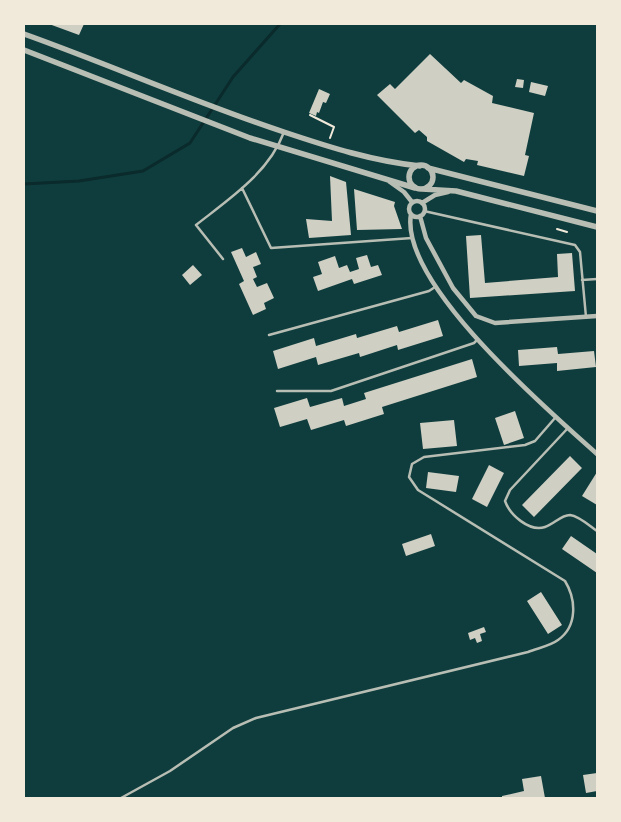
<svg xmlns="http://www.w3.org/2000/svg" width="621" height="822" viewBox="0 0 621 822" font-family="Jost,sans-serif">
  <rect width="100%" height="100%" fill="#0f3d3e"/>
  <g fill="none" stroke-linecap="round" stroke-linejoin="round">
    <!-- stream -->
    <path stroke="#0a2a2b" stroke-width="3" d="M 24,184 L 79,181 L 143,171 L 190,143 L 233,77 L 280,24"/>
  </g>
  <!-- building -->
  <path fill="#cfcfc3" d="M 49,24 L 84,24 L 79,35 Z
    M 430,54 L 461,83 L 464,80 L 493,96 L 492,103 L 534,113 L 525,155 L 529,156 L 524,176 L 477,165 L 478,161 L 466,159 L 464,162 L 427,141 L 427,137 L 419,130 L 415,133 L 377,95 L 390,84 L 395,89 Z
    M 517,79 L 524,80 L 523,88 L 515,87 Z
    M 531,82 L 548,86 L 545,96 L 529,92 Z
    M 319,89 L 330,94 L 326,103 L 323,102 L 319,113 L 317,112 L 316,116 L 309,113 Z
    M 330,176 L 346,182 L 351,235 L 309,238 L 306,219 L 332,221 Z
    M 354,189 L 395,202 L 394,206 L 402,229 L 357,230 Z
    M 481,235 L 485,283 L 558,277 L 557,254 L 572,253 L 575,291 L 470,298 L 466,236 Z
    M 242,248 L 246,257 L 256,252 L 261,264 L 253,267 L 257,277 L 253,279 L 257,287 L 267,283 L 274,298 L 264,303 L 266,309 L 253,315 L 239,284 L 244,281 L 231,252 Z
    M 367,255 L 371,267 L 378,265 L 382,275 L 354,284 L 352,279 L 318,291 L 313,277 L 322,274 L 318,262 L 335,256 L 339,268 L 347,265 L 350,272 L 359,269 L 356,258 Z
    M 193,265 L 202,275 L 190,285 L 182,275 Z
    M 438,320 L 443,336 L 398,350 L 397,345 L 360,357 L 359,353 L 318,365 L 316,357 L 278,369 L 273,351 L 314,338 L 316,346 L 356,334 L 357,338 L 397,326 L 399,332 Z
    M 557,347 L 558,354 L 594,351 L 596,367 L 557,371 L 557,363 L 519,366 L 518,350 Z
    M 472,359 L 477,377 L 382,407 L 384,414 L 346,426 L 344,420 L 311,430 L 307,419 L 280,427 L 274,408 L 307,398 L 310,407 L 342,398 L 344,406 L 366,399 L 364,393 Z
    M 515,411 L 524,438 L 504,445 L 495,418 Z
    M 454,420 L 457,446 L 423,449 L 420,423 Z
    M 570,456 L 582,468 L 534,517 L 522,505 Z
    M 489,465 L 504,473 L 487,507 L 472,499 Z
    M 428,472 L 459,476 L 456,492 L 426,488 Z
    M 597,472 L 597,505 L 582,496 Z
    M 431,534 L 435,546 L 406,556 L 402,544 Z
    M 571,536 L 597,554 L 597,573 L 562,549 Z
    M 541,592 L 562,625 L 548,634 L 527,601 Z
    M 484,627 L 486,632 L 480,634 L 482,641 L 477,643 L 475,638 L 470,640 L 468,633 Z
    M 597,773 L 597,791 L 586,793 L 583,775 Z
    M 541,776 L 545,798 L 502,798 L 502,796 L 524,791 L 522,779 Z"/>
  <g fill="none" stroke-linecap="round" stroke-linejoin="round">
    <!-- path -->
    <path stroke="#f1e9da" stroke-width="2" d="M 310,115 L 334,127 L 330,138
      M 557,229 L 567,232"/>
    <!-- service -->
    <path stroke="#b8beb3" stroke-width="2.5" d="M 242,188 L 271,248 L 412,238
      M 424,211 L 575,245 L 580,252 L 586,317
      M 223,259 L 196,225 C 229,199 269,173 284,132
      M 582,280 L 597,279
      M 269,335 L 429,291 L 435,287
      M 277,391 L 331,391 L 474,343 L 477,340
      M 568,428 L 510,490 L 505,501 C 510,515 529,532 545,527 C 554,524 561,515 570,515 C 579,516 590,526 597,531
      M 121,798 L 170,771 L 233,728 L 256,718 L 528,652 C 538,648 550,646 558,640 C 578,626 576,599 565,581 L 418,490 L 409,477 L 412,464 L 424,457 L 525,445 L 535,441 L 555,418"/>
    <!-- minor -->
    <path stroke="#b8beb3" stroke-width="4.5" d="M 390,182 L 404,192 L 412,202
      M409 209a8 8 0 1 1 16 0a8 8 0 1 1-16 0Z
      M 422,203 L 435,195 L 448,192
      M 411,214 C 399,283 548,410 597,454
      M 420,216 L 426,238 L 453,288 L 476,316 L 495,323 L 597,316"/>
    <!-- tertiary -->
    <path stroke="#b8beb3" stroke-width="5.5" d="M 24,34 C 111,65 196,103 284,132 C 329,147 372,161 420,166
      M 24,50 L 250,138 L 415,188
      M409 177a12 12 0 1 1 24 0a12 12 0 1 1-24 0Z
      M 428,168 L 597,211
      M 422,189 L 456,191 L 597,227"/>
  </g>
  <!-- border -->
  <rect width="621" height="822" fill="none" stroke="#f1e9da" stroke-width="50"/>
</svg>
